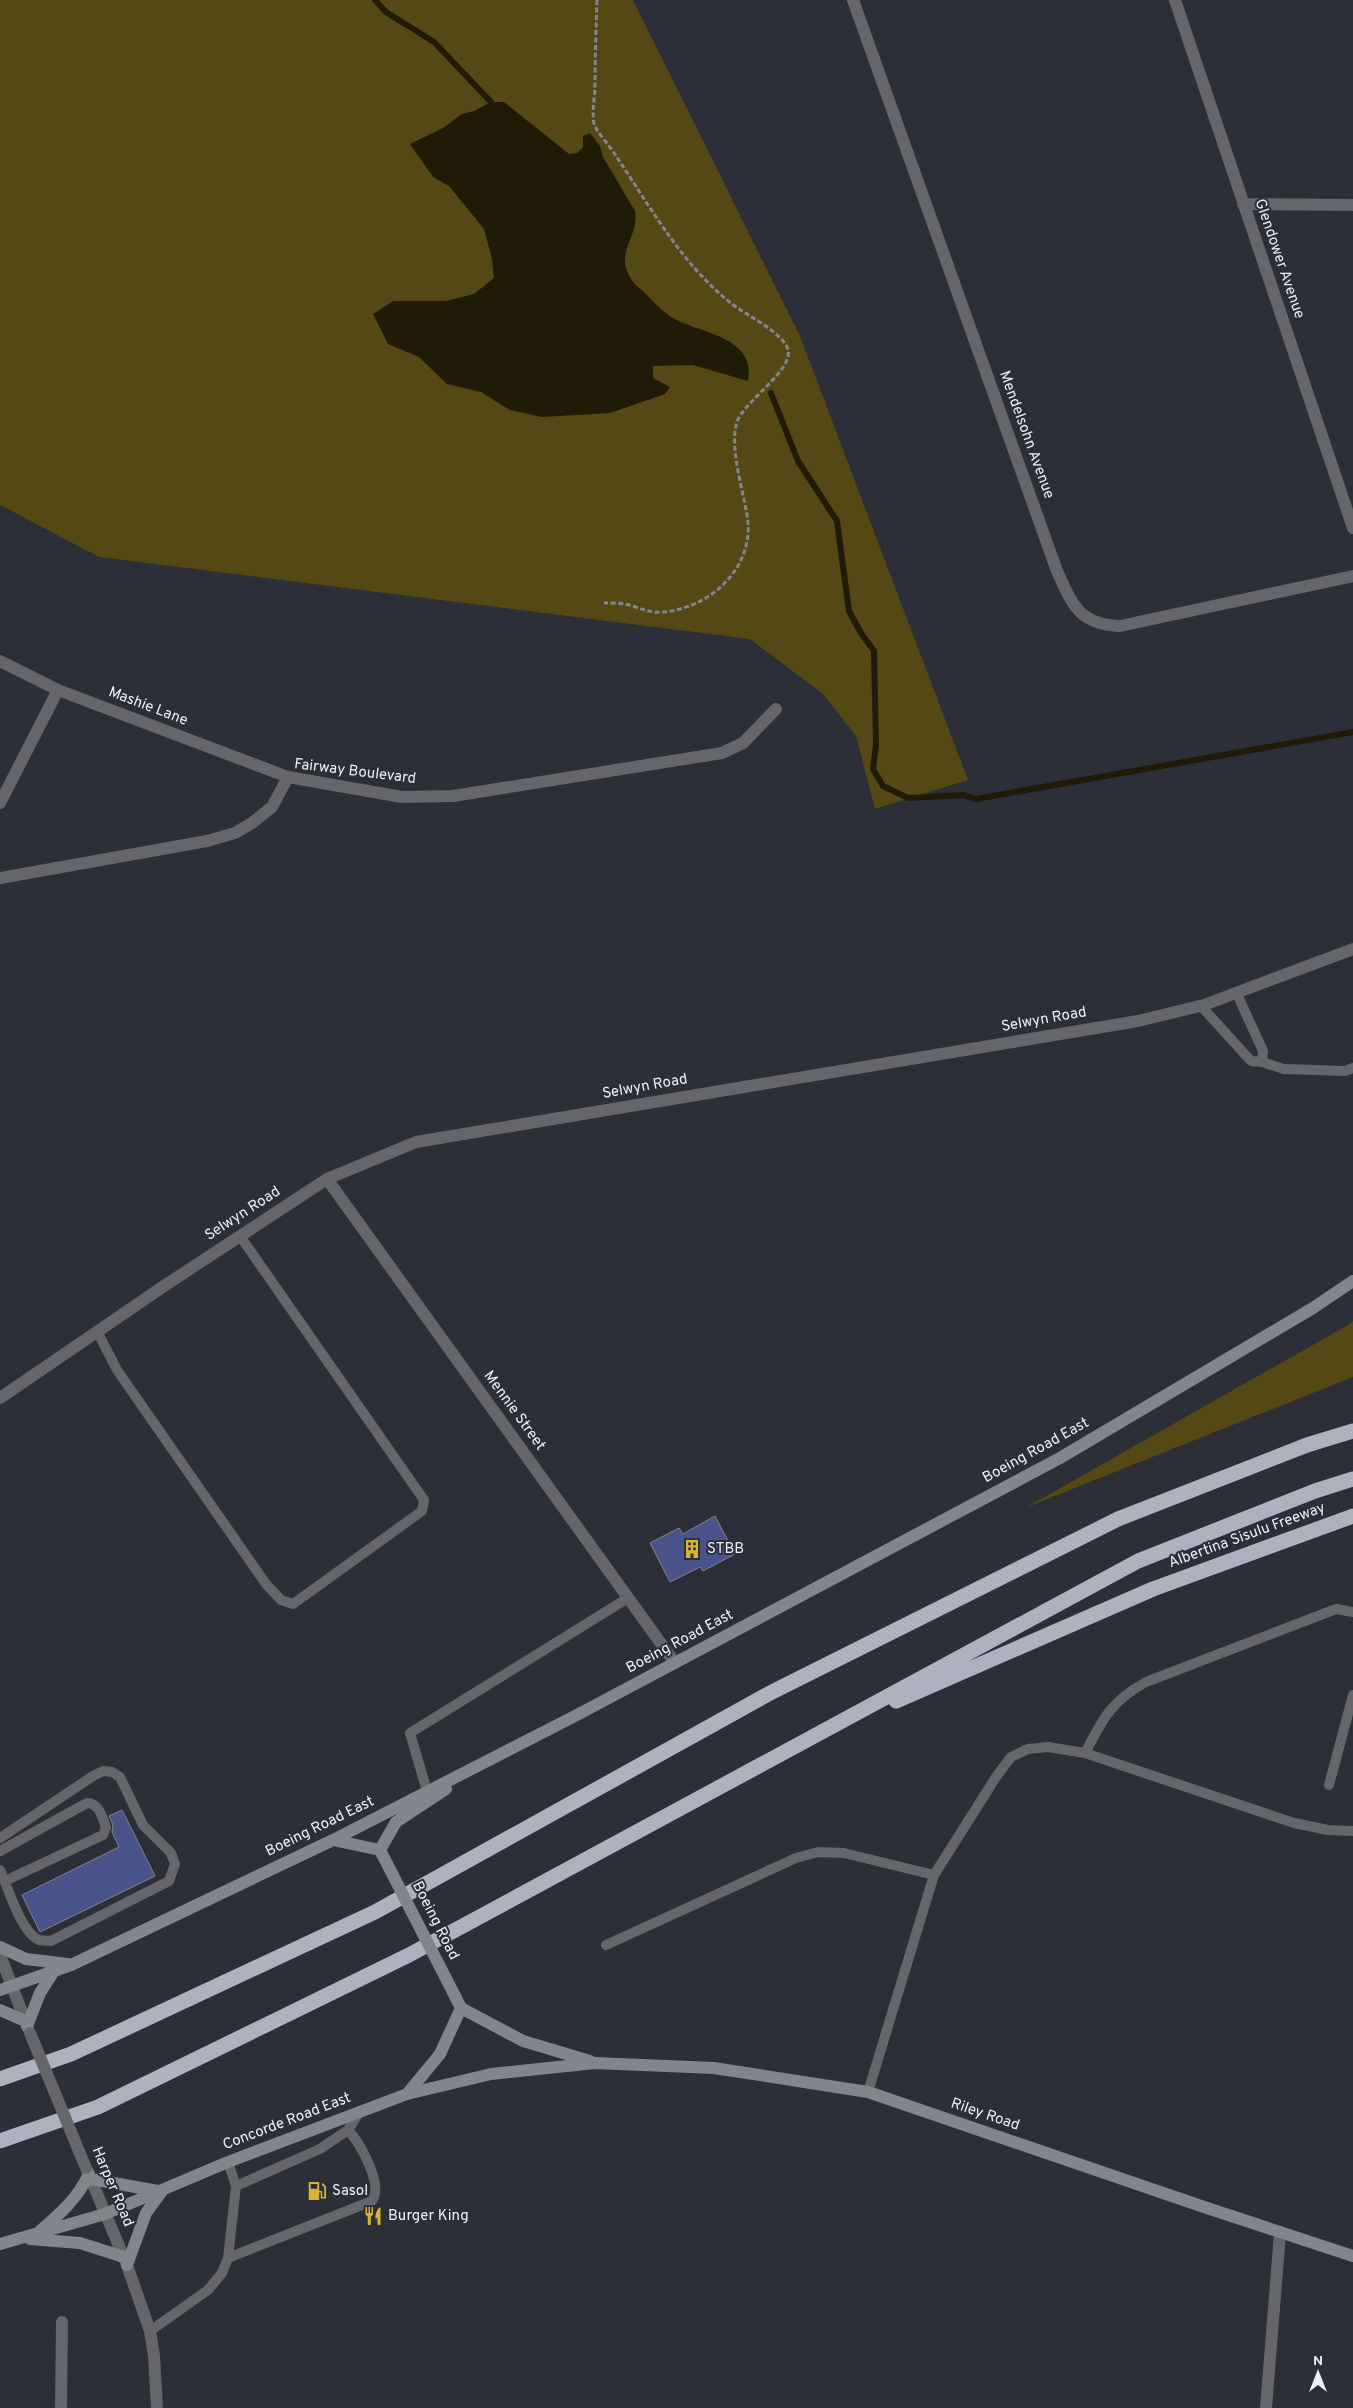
<svg xmlns="http://www.w3.org/2000/svg" width="1353" height="2408" viewBox="0 0 1353 2408" font-family="Overpass,sans-serif">
  <rect width="100%" height="100%" fill="#2c2e38"/>
  <!-- green -->
  <path fill="#544814" d="M 0,0 L 633,0 L 800,336 L 968,780 L 875,809 L 856,736 L 823,694 L 750,639 L 99,557 L 0,505 Z
    M 1353,1321 L 1353,1377 L 1025,1508 L 1348,1325 Z"/>
  <!-- water -->
  <path fill="#201b06" d="M 491,102 L 504,102 L 569,154 L 577,153 L 583,147 L 583,136 L 590,133 L 600,146 L 603,157 L 635,211 C 640,239 611,252 634,283 C 636,286 640,288 643,291 C 655,303 664,315 681,322 C 708,334 756,340 748,381 L 693,365 L 653,366 L 653,378 L 670,387 L 665,394 L 610,413 L 542,417 L 510,410 L 481,392 L 447,384 L 419,357 L 388,344 L 373,314 L 393,301 L 446,301 L 474,294 L 494,278 L 492,259 L 484,229 L 449,186 L 433,177 L 410,144 L 443,128 L 462,114 L 474,111 Z"/>
  <g fill="none" stroke-linecap="round" stroke-linejoin="round">
    <!-- stream -->
    <path stroke="#201b06" stroke-width="6" d="M 375,0 L 386,12 L 434,42 L 491,102
      M 771,393 L 798,461 L 837,521 L 849,611 L 861,633 L 874,651 L 876,745 L 873,769 L 883,786 L 908,798 L 963,795 L 976,799 L 1353,732"/>
  </g>
  <!-- building -->
  <path fill="#4a5389" stroke="#818490" d="M 715,1516 L 735,1554 L 703,1571 L 700,1567 L 670,1582 L 650,1543 L 679,1528 L 683,1534 Z
    M 122,1810 L 155,1876 L 40,1932 L 22,1895 L 119,1847 L 112,1832 L 113,1825 L 109,1816 Z"/>
  <g fill="none" stroke-linecap="round" stroke-linejoin="round">
    <!-- path -->
    <path stroke="#84868f" stroke-width="3" stroke-dasharray="5 2.5" stroke-linecap="butt" d="M 597,0 C 596,30 595,60 595,90 C 594,101 592,112 594,123 C 594,129 610,146 614,153 C 650,206 681,264 732,304 C 746,315 784,333 788,350 C 793,371 744,401 737,422 C 729,446 743,490 747,515 C 756,565 713,607 664,612 C 652,613 644,610 633,606 C 624,603 613,603 604,603"/>
    <!-- lane -->
    <path stroke="#65666b" stroke-width="10" d="M 1237,994 L 1263,1051 L 1262,1062
      M 1201,1006 L 1251,1061 L 1262,1062 L 1284,1069 L 1345,1071 L 1353,1068
      M 97,1331 L 117,1370 L 266,1584 L 281,1600 L 293,1604 L 422,1511 L 424,1500 L 240,1236
      M 1085,1753 C 1103,1719 1110,1702 1146,1682 L 1336,1609 L 1353,1612
      M 1329,1785 L 1353,1695
      M 427,1791 L 410,1733 L 628,1598
      M 0,1838 L 93,1776 L 103,1771 L 112,1772 L 120,1777 L 143,1825 L 171,1853 L 175,1864 L 169,1881 L 51,1941 C 47,1940 42,1941 39,1940 C 21,1933 8,1887 0,1870
      M 0,1851 L 87,1803 C 99,1803 102,1817 106,1827 L 103,1835 L 5,1881
      M 606,1945 L 796,1858 L 818,1852 L 844,1853 L 934,1875
      M 868,2092 L 934,1875 L 996,1777 L 1011,1757 L 1028,1749 L 1048,1747 L 1085,1753 L 1294,1823 L 1328,1830 L 1353,1831
      M 236,2186 L 320,2149 L 348,2130 L 360,2111
      M 228,2258 L 372,2201 C 384,2185 360,2143 348,2130
      M 150,2331 L 208,2290 L 222,2273 L 228,2258 L 236,2186 L 228,2162"/>
    <!-- street -->
    <path stroke="#65666b" stroke-width="12" d="M 853,0 L 1057,571 C 1072,604 1079,625 1120,626 L 1353,576
      M 1175,0 L 1353,528
      M 1243,204 L 1353,205
      M 0,661 L 58,690 L 288,777 L 402,797 L 453,796 L 722,753 L 743,743 L 776,709
      M 0,803 L 58,690
      M 0,878 L 207,841 L 235,833 L 252,823 L 272,807 L 288,777
      M 327,1179 L 675,1663
      M 0,1398 L 164,1286 L 327,1179 L 416,1142 L 1138,1021 L 1204,1005 L 1353,949
      M 0,1955 L 28,2028
      M 87,2170 L 127,2265 L 150,2331 L 154,2356 L 157,2408
      M 61,2408 L 62,2322
      M 1266,2408 L 1280,2233"/>
    <!-- secondary -->
    <path stroke="#83858d" stroke-width="12" d="M 333,1840 L 380,1850 L 382,1854
      M 380,1850 L 396,1822 L 446,1789
      M 0,1947 L 26,1959 L 68,1964
      M 0,1990 L 71,1965 L 333,1840 L 575,1716 L 1060,1458 L 1313,1308 L 1353,1281
      M 455,1996 L 461,2008 L 523,2041 L 590,2061
      M 0,2010 L 25,2021
      M 27,2026 L 40,1993 L 54,1971
      M 407,2094 L 440,2054 L 461,2008
      M 91,2179 L 158,2191
      M 40,2231 C 60,2214 78,2198 89,2174
      M 30,2239 L 80,2243 L 124,2257
      M 0,2244 L 105,2214 L 228,2162 L 407,2094 L 491,2074 L 595,2063 L 714,2068 L 868,2092 L 1204,2207 L 1353,2256
      M 127,2265 L 146,2213 L 162,2191"/>
    <!-- highway -->
    <path stroke="#afb2be" stroke-width="15" d="M 896,1701 L 1153,1589 L 1353,1516
      M 0,2079 L 71,2054 L 375,1912 L 772,1692 L 1118,1519 L 1307,1445 L 1353,1431
      M 0,2141 L 98,2107 L 409,1955 L 1138,1561 L 1315,1491 L 1353,1479"/>
    <!-- street-bridge -->
    <path stroke="#65666b" stroke-width="12" d="M 30,2033 L 86,2168"/>
    <!-- secondary-bridge -->
    <path stroke="#83858d" stroke-width="12" d="M 382,1854 L 455,1996"/>
  </g>
  <!-- icons -->
  <defs>
    <g id="building-bare" transform="scale(1.5)"><path d="M-4-6H4V6H1V3H-1V6H-4ZM-2.5-4.3h1.7v1.8h-1.7ZM.8-4.3h1.7v1.8H.8ZM-2.5-1h1.7V.8h-1.7ZM.8-1h1.7V.8H.8Z" fill="#d4b635" stroke="#2c2e38" stroke-width="2.5" paint-order="stroke"/></g>
    <g id="fuel-bare" transform="scale(1.5)"><path d="M-5.5-6h7V0h2V4h1.3V-2.5L3-4.5l.8-.8L6-3V5H2.5V1h-1V6h-7ZM-4.2-4.7v3.2H.2V-4.7Z" fill="#d4b635" stroke="#2c2e38" stroke-width="2.5" paint-order="stroke"/></g>
    <g id="restaurant-bare" transform="scale(1.5)"><path d="M-5-6h1v4h1v-4h1v4h1v-4h1v5L-1.5 .5V6h-2V.5L-5-1ZM5-6V6H3V1.5H1.5Q1.5-4 5-6Z" fill="#d4b635" stroke="#2c2e38" stroke-width="2.5" paint-order="stroke"/></g>
  </defs>
  <g fill-rule="evenodd">
    <use href="#building-bare" x="692" y="1549"/>
    <use href="#fuel-bare" x="317" y="2191"/>
    <use href="#restaurant-bare" x="373" y="2216"/>
  </g>
  <g text-anchor="middle" dominant-baseline="central" stroke-width="4" stroke-linejoin="round" paint-order="stroke">
    <!-- street labels -->
    <g font-size="15" fill="#eeeff6" stroke="#2c2e38">
      <text transform="translate(1279 259) rotate(71)">Glendower Avenue</text>
      <text transform="translate(1026 435) rotate(70)">Mendelsohn Avenue</text>
      <text transform="translate(148 707) rotate(21)">Mashie Lane</text>
      <text transform="translate(355 772) rotate(7)">Fairway Boulevard</text>
      <text transform="translate(1044 1020) rotate(-10)">Selwyn Road</text>
      <text transform="translate(645 1087) rotate(-10)">Selwyn Road</text>
      <text transform="translate(243 1214) rotate(-33)">Selwyn Road</text>
      <text transform="translate(514 1411) rotate(54)">Mennie Street</text>
      <text transform="translate(1036 1451) rotate(-29)">Boeing Road East</text>
      <text transform="translate(1247 1536) rotate(-20)">Albertina Sisulu Freeway</text>
      <text transform="translate(680 1642) rotate(-28)">Boeing Road East</text>
      <text transform="translate(320 1827) rotate(-26)">Boeing Road East</text>
      <text transform="translate(435 1921) rotate(63)">Boeing Road</text>
      <text transform="translate(985 2115) rotate(19)">Riley Road</text>
      <text transform="translate(287 2122) rotate(-21)">Concorde Road East</text>
      <text transform="translate(112 2187) rotate(67)">Harper Road</text>
    </g>
    <!-- poi labels -->
    <g font-size="15" fill="#eeeff6" stroke="#2c2e38" text-anchor="start">
      <text x="707" y="1549">STBB</text>
      <text x="332" y="2191">Sasol</text>
      <text x="388" y="2216">Burger King</text>
    </g>
  </g>
  <!-- north arrow -->
  <g transform="translate(1318 2373)" stroke="#2c2e38" stroke-width="4" paint-order="stroke">
  <path d="M0-4L9 19L0 12L-9 19Z" fill="#eeeff6"/>
  <text y="-8" font-size="14" font-weight="bold" text-anchor="middle" fill="#eeeff6">N</text>
  </g>
</svg>
